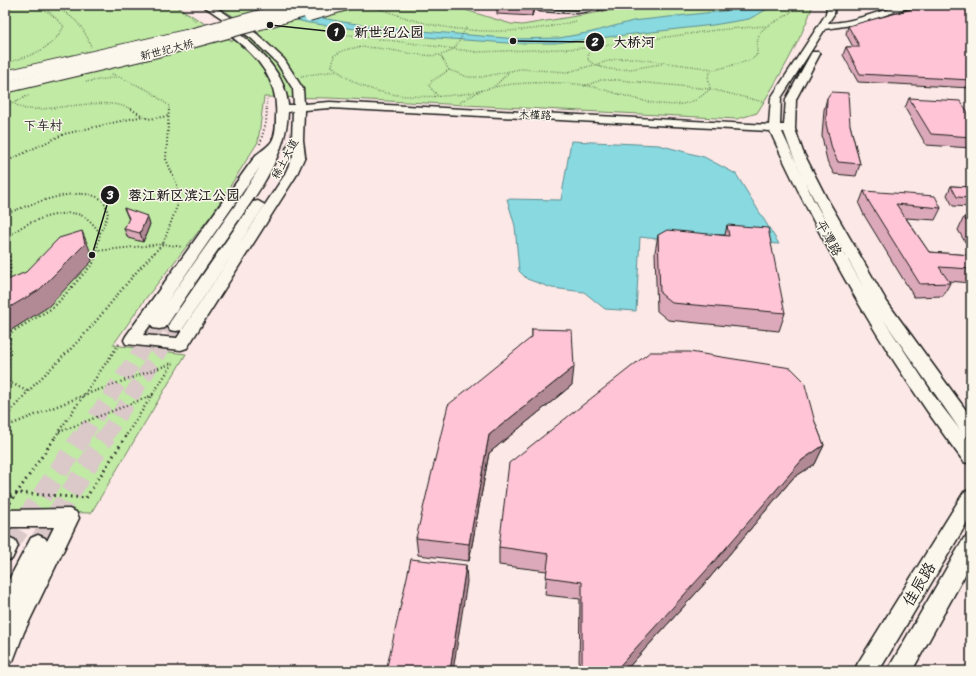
<svg xmlns="http://www.w3.org/2000/svg" width="976" height="676" viewBox="0 0 976 676" font-family="Sriracha,'LXGW WenKai TC',sans-serif">
  <rect width="100%" height="100%" fill="#fce8e6"/>
  <filter id="ink" filterUnits="userSpaceOnUse"><feTurbulence type="fractalNoise" baseFrequency=".025" numOctaves="2"/><feDisplacementMap in="SourceGraphic" scale="8" xChannelSelector="R" yChannelSelector="G"/><feConvolveMatrix kernelMatrix="1 2 1 2 8 2 1 2 1" color-interpolation-filters="sRGB"/></filter>
  <g filter="url(#ink)">
    <!-- built -->
    <path fill="#fddee2" d="M 449,5 L 643,5 L 522,25 L 511,24 Z"/>
    <!-- green -->
    <path fill="#c1eaa5" stroke="#6e8360" d="M 5,5 L 175,5 L 232,41 L 259,33 L 216,5 L 308,5 L 329,15 L 363,5 L 449,5 L 511,24 L 522,25 L 643,5 L 813,5 C 800,43 778,79 757,113 L 737,119 L 329,98 L 264,97 L 258,142 L 213,213 L 146,298 L 113,345 L 186,354 L 91,513 L 5,511 Z"/>
    <!-- water -->
    <path fill="#88d9e0" stroke="#5d8d92" d="M 234,5 L 255,5 L 343,22 L 385,28 L 517,39 L 559,38 L 592,32 L 633,21 L 732,10 L 742,5 L 775,5 L 749,19 L 713,25 L 555,43 L 508,43 L 436,38 L 338,27 L 309,23 Z
      M 571,141 L 659,145 L 704,157 L 736,174 L 779,244 L 711,240 L 711,245 L 640,237 L 636,311 L 605,309 L 584,292 L 552,288 L 527,279 L 519,271 L 515,226 L 507,199 L 561,200 Z"/>
    <g fill="none" stroke-linecap="round" stroke-linejoin="round">
      <!-- secondary-tunnel-far1 -->
      <path stroke="#dac9c8" stroke-width="16" stroke-dasharray="16 8" stroke-linecap="butt" d="M 82,437 L 159,324
        M 105,437 L 176,326"/>
      <!-- secondary-tunnel -->
      <path stroke="#dac9c8" stroke-width="20" stroke-dasharray="20 10" stroke-linecap="butt" d="M 38,544 L 106,436
        M 8,546 L 82,436"/>
      <!-- lane casing -->
      <g stroke="#1c1c1c" stroke-width="3">
        <path id="lane" d="M 619,5 L 628,5 L 577,13 L 540,11 L 538,10 L 540,9 L 577,11 Z"/>
      </g>
      <!-- secondary casing -->
      <g stroke="#1c1c1c" stroke-width="3">
        <path id="secondary" d="M 202,5 L 212,5 L 257,34 L 284,59 L 303,89 L 304,104 L 330,102 L 769,125 L 771,98 L 826,14 L 827,5 L 835,5 L 834,14 L 828,23 C 859,23 886,5 916,5 L 858,24 L 825,29 L 781,98 L 780,125 L 784,125 L 786,99 L 812,52 L 818,52 L 820,54 L 796,99 L 795,129 L 803,152 L 826,197 L 887,302 L 971,417 L 971,438 L 965,436 L 971,443 L 971,464 L 964,462 C 887,360 823,248 770,131 L 330,108 L 304,110 L 303,140 L 305,156 L 296,176 L 187,348 L 181,350 L 126,344 L 124,340 L 126,336 L 256,155 C 261,151 269,146 272,141 C 276,134 276,124 276,117 C 279,80 257,55 228,34 L 228,30 L 234,30 C 259,48 286,74 288,105 L 294,105 L 293,89 L 277,63 L 251,38 ZM 293,111 L 292,138 L 286,149 L 288,151 L 293,152 L 293,156 L 284,176 L 177,338 L 143,335 L 151,324 L 153,328 L 159,329 L 165,328 C 184,300 202,272 222,244 C 249,204 286,162 288,112 ZM 782,132 L 784,132 C 803,187 836,237 864,288 L 813,199 ZM 260,167 L 241,197 L 166,303 ZM 883,319 L 960,430 L 937,400 Z
          M 258,201 L 265,205 L 182,330 L 176,331 L 170,330 L 168,326 L 170,322 L 253,202 Z
          M 971,490 L 971,516 L 879,671 L 854,671 L 858,663 L 964,492 Z
          M 69,509 L 76,512 L 79,518 L 24,632 L 13,661 L 5,664 L 5,624 L 8,618 L 5,619 L 5,587 L 31,538 L 38,535 L 45,538 L 47,541 L 54,527 L 12,527 L 5,530 L 5,510 Z
          M 971,535 L 971,564 L 912,671 L 887,671 L 964,538 Z
          M 8,537 L 15,540 L 18,546 L 12,559 L 5,561 L 5,538 Z"/>
      </g>
      <!-- path-far3 -->
      <path stroke="#1c1c1c" stroke-width="1.5" stroke-dasharray="0.5 2" stroke-linecap="butt" d="M 48,5 C 70,12 84,25 91,47
        M 175,5 L 196,21
        M 376,5 L 379,9 C 392,12 404,18 417,21 C 469,35 524,34 576,21
        M 632,9 L 657,5
        M 466,28 C 462,34 459,45 453,49 C 430,70 365,31 334,56 L 332,66 C 350,82 368,90 391,94 C 416,98 445,97 470,93 C 481,91 493,87 505,85 C 529,82 554,82 577,84 C 611,88 654,111 687,103 C 696,101 703,95 710,89 L 708,76 L 711,71 L 751,60 L 757,55 C 755,16 778,30 797,5
        M 335,33 L 477,52 L 589,48 L 716,30 L 765,26
        M 589,48 L 588,60 C 610,77 637,67 662,64
        M 441,56 L 449,70 L 468,77 L 482,77 L 520,69 L 568,72 L 616,59 L 631,58 L 713,69
        M 6,63 C 30,56 52,50 64,26 L 49,12 L 30,5
        M 112,74 L 150,91 L 169,106 L 169,110
        M 301,76 L 336,71
        M 86,82 L 118,77
        M 495,86 L 509,72
        M 584,86 L 601,80 L 618,80 L 710,89 L 764,102
        M 437,95 L 429,86 L 432,81 L 449,70
        M 460,102 L 480,91
        M 13,103 C 17,105 23,109 27,109 C 59,111 105,95 133,110
        M 5,106 L 30,95
        M 266,110 L 267,98"/>
      <!-- path-far2 -->
      <path stroke="#1c1c1c" stroke-width="2" stroke-dasharray="1 2.5" stroke-linecap="butt" d="M 131,109 L 148,119 L 169,116
        M 260,144 L 266,122 L 267,109
        M 5,162 L 64,134 L 143,116
        M 5,214 C 27,206 83,182 103,201 C 106,204 107,210 108,215 L 100,233 L 96,253
        M 96,251 L 163,244 L 183,247
        M 8,253 C 8,250 7,247 7,244 C 10,224 60,210 77,214 C 87,216 94,225 100,233
        M 154,253 L 163,244 L 177,206 L 177,185 L 166,159 L 169,109"/>
      <!-- path-far1 -->
      <path stroke="#1c1c1c" stroke-width="2.5" stroke-dasharray="1 3" stroke-linecap="butt" d="M 5,284 C 13,275 10,263 8,252
        M 27,391 L 7,381 L 10,333 L 54,307 L 94,262 L 96,252
        M 5,409 L 12,409
        M 5,419 C 27,389 55,366 81,338 C 107,310 128,279 155,252
        M 5,427 L 87,394 L 173,363 L 125,437
        M 59,432 L 153,395
        M 55,437 L 119,344"/>
      <!-- path -->
      <path stroke="#1c1c1c" stroke-width="3" stroke-dasharray="1.5 4" stroke-linecap="butt" d="M 5,498 L 18,493 L 86,498 L 126,436
        M 10,503 L 56,436"/>
      <!-- lane -->
      <use href="#lane" fill="#fbf7ec" fill-rule="evenodd"/>
      <!-- secondary -->
      <use href="#secondary" fill="#fbf7ec" fill-rule="evenodd"/>
      <!-- secondary-bridge casing -->
      <g stroke="#1c1c1c" stroke-width="12" stroke-linecap="butt">
        <path id="secondary-bridge" d="M 309,16 L 347,5
          M 5,76 L 186,35 L 298,5"/>
      </g>
      <!-- highway-bridge casing -->
      <g stroke="#1c1c1c" stroke-width="14" stroke-linecap="butt">
        <path id="highway-bridge" d="M 5,87 L 166,49 L 326,5"/>
      </g>
      <!-- secondary-bridge -->
      <use href="#secondary-bridge" stroke="#fbf7ec" stroke-width="10"/>
      <!-- highway-bridge -->
      <use href="#highway-bridge" stroke="#fbf7ec" stroke-width="12"/>
    </g>
    <!-- wall -->
    <path fill="#dba9b9" stroke="#1c1c1c" d="M 497,5 L 535,5 L 532,16 L 497,14 Z
      M 971,5 L 971,88 L 858,82 L 843,55 L 846,47 L 853,47 L 846,34 L 848,26 Z
      M 827,98 L 850,125 L 860,164 L 856,176 L 834,174 L 827,161 L 822,136 L 824,110 Z
      M 909,98 L 971,116 L 971,148 L 926,145 L 905,108 Z
      M 951,186 L 971,187 L 971,207 L 953,206 L 947,195 Z
      M 864,191 L 941,208 L 935,220 L 906,218 L 929,252 L 971,255 L 971,283 L 949,281 L 950,283 L 943,296 L 914,297 L 864,215 L 859,204 Z
      M 124,208 L 150,224 L 143,242 L 128,238 L 124,229 L 129,220 Z
      M 964,217 L 971,217 L 971,243 L 965,242 L 958,230 Z
      M 727,225 L 785,313 L 779,331 L 668,320 L 657,311 L 655,252 L 658,235 L 725,235 Z
      M 532,329 L 572,385 L 489,453 L 469,561 L 418,555 L 416,538 L 532,337 Z
      M 815,422 L 824,445 L 815,464 L 793,478 L 707,581 L 625,671 L 579,671 L 580,599 L 545,595 L 547,571 L 499,565 L 499,547 Z"/>
    <!-- shaded-wall -->
    <path fill="#b28a96" stroke="#1c1c1c" d="M 533,5 L 535,5 L 532,16 Z
      M 147,216 L 150,224 L 143,242 L 140,233 Z
      M 82,231 L 89,248 L 92,261 L 48,307 L 5,334 L 5,310 Z
      M 574,367 L 572,385 L 489,453 L 469,561 L 469,544 L 489,435 Z
      M 824,445 L 815,464 L 793,478 L 707,581 L 625,671 L 615,671 L 802,460 Z
      M 466,565 L 467,582 L 453,671 L 450,671 Z"/>
    <!-- building -->
    <path fill="#ffc5d7" stroke="#1c1c1c" d="M 517,5 L 533,5 L 533,6 Z
      M 927,5 L 971,5 L 971,80 L 860,74 L 846,47 L 860,47 L 848,26 Z
      M 831,92 L 848,93 L 850,125 L 860,164 L 838,162 L 832,149 L 826,124 L 827,98 Z
      M 909,98 L 960,101 L 971,116 L 971,137 L 931,134 Z
      M 951,186 L 971,187 L 971,198 L 957,197 Z
      M 864,191 L 935,196 L 941,208 L 896,204 L 929,252 L 971,255 L 971,269 L 939,267 L 950,283 L 920,284 L 869,202 Z
      M 124,208 L 147,216 L 140,233 L 124,229 L 129,218 Z
      M 964,217 L 971,217 L 971,229 Z
      M 727,225 L 768,228 L 785,313 L 672,303 L 660,293 L 658,235 L 667,230 L 729,236 Z
      M 82,231 L 85,244 L 39,290 L 5,310 L 5,281 L 26,272 L 59,238 Z
      M 532,329 L 572,330 L 574,367 L 489,435 L 469,544 L 416,538 L 448,405 L 532,337 Z
      M 650,352 L 690,352 L 791,368 L 804,381 L 815,422 L 824,445 L 802,460 L 713,563 L 615,671 L 582,671 L 582,582 L 546,577 L 549,554 L 499,547 L 509,463 Z
      M 411,559 L 466,565 L 450,671 L 386,671 Z"/>
  </g>
  <g text-anchor="middle" dominant-baseline="central" stroke-width="3" stroke-linejoin="round" paint-order="stroke">
    <!-- far-street labels -->
    <g font-size="11" fill="#1c1c1c" stroke="#fbf7ec">
      <text transform="translate(167 50) rotate(-14)">新世纪大桥</text>
      <text transform="translate(535 115) rotate(3)">木槿路</text>
      <text transform="translate(285 159) rotate(-62)">稀土大道</text>
    </g>
    <!-- far-quarter labels -->
    <g font-size="13" fill="#1c1c1c" stroke="#fbf7ec">
      <text x="43" y="125">下车村</text>
    </g>
    <!-- street labels -->
    <g font-size="13" fill="#1c1c1c" stroke="#fbf7ec">
      <text transform="translate(829 238) rotate(61)">平潭路</text>
    </g>
    <!-- near-street labels -->
    <g font-size="16" fill="#1c1c1c" stroke="#fbf7ec">
      <text transform="translate(919 584) rotate(-59)">佳辰路</text>
    </g>
  </g>
  <!-- callouts -->
  <path fill="none" stroke="#1c1c1c" stroke-width="1.5" d="M270 25L336 32M513 41L595 42M92 255L110 195"/>
  <g fill="#1c1c1c" stroke="#fbf7ec" stroke-width="1.5">
    <circle cx="270" cy="25" r="4"/>
    <circle cx="513" cy="41" r="4"/>
    <circle cx="92" cy="255" r="4"/>
    <circle cx="336" cy="32" r="10"/>
    <circle cx="595" cy="42" r="10"/>
    <circle cx="110" cy="195" r="10"/>
  </g>
  <g font-size="12" text-anchor="middle" font-weight="bold" fill="#fff">
    <text x="336" y="36">1</text>
    <text x="595" y="46">2</text>
    <text x="110" y="199">3</text>
  </g>
  <g font-size="14" text-anchor="middle" font-weight="bold" fill="#1c1c1c" stroke="#fbf7ec" stroke-width="3" stroke-linejoin="round" paint-order="stroke">
    <text x="389" y="37">新世纪公园</text>
    <text x="634" y="47">大桥河</text>
    <text x="184" y="200">蓉江新区滨江公园</text>
  </g>
  <!-- margin -->
  <rect width="976" height="676" fill="none" stroke="#fbf7ec" stroke-width="20"/>
  <rect x="10" y="10" width="956" height="656" fill="none" stroke="#1c1c1c" stroke-width="1.5" filter="url(#ink)"/>
</svg>
